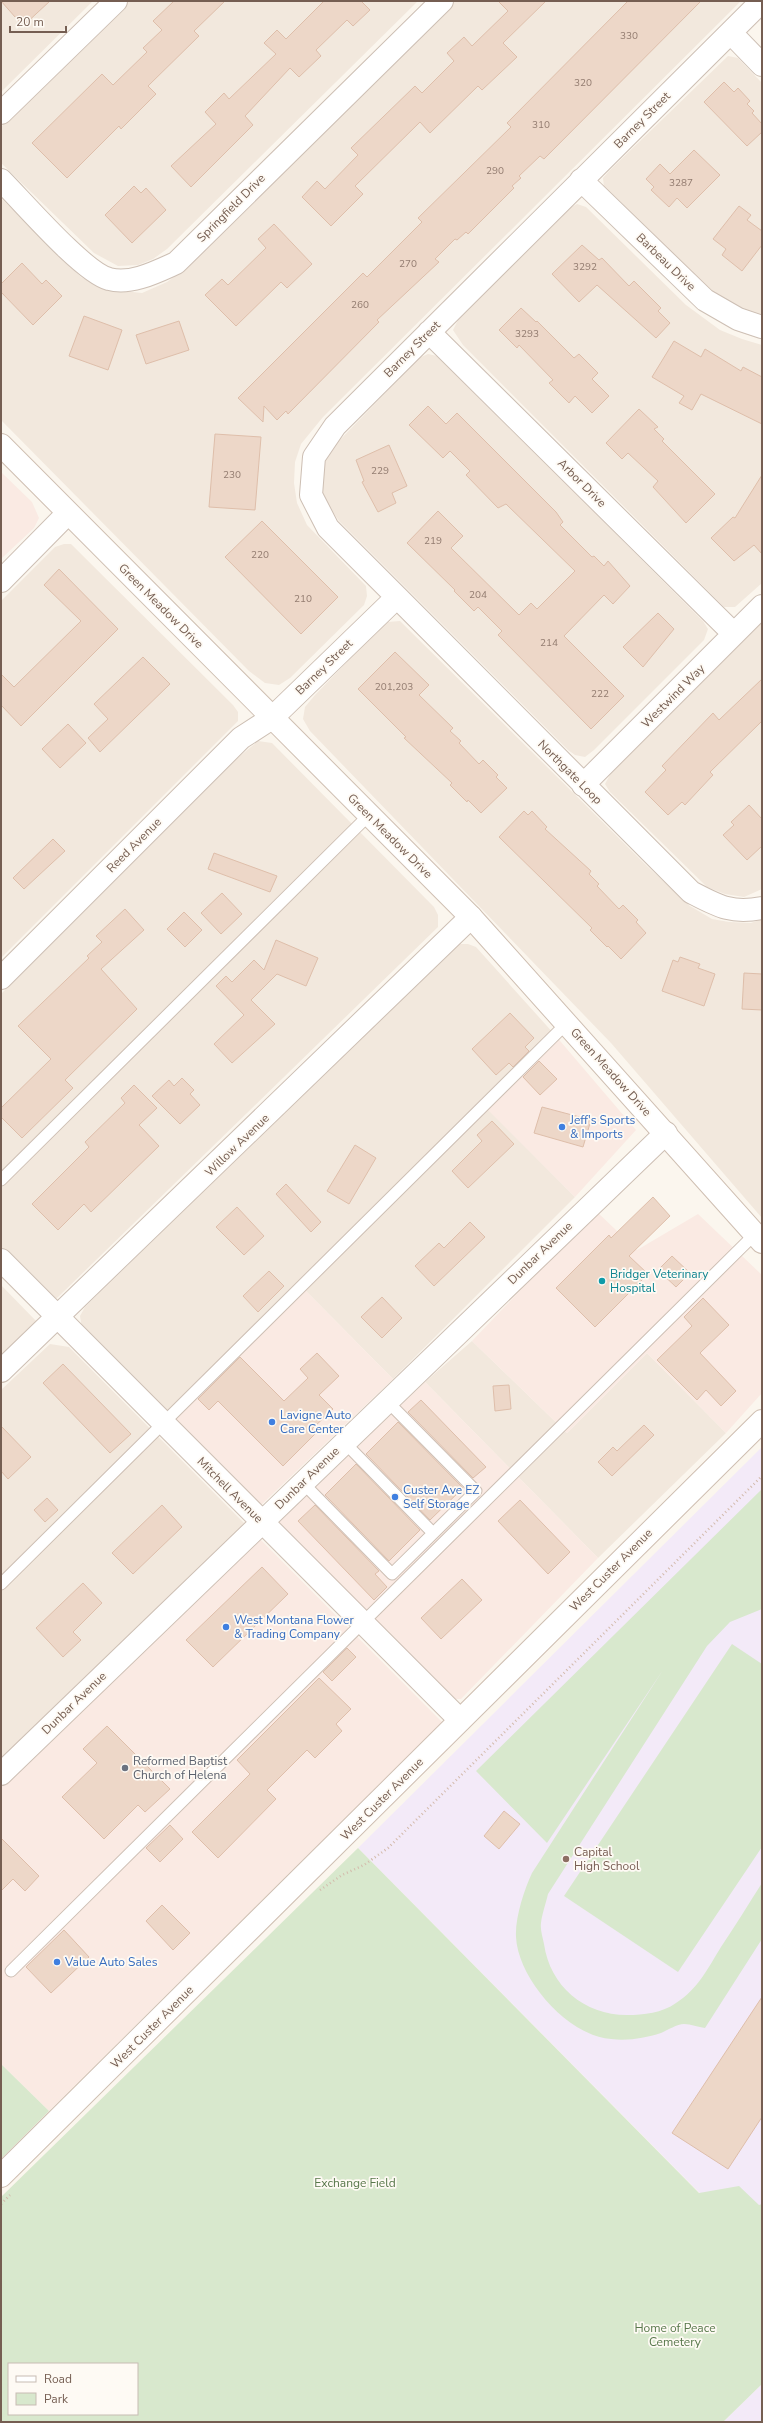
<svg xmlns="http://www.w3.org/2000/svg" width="763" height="2423" viewBox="0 0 763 2423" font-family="'Nunito Sans',sans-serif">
  <rect width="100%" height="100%" fill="#fbf6ee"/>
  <!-- residential -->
  <path fill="#f2e8dd" d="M 1,1 L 93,1 L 1,92 Z
    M 128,1 L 418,1 L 167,249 L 153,259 L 138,265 L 118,266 L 94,253 L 1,163 L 1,127 Z
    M 455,1 L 741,1 L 323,417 L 301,444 L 295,462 L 294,483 L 297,503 L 307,525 L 366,586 L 367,596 L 364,605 L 290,678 L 279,685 L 265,683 L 249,671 L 1,420 L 1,198 L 81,277 L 103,289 L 142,293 L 167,282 L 187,267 Z
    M 728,56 L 738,58 L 762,83 L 762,316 L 720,300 L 604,187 L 603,178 L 609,171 Z
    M 577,204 L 586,207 L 686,305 L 720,330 L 742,339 L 762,345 L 762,583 L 735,607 L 724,607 L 463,345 L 453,330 L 458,320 L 566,210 Z
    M 428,354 L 437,356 L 703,621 L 708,629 L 704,640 L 594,750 L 585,757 L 575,755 L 568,750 L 339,521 L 323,497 L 320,482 L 325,457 L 336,444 L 419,358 Z
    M 64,544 L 71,544 L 233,705 L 238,712 L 238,721 L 1,958 L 1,601 L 55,547 Z
    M 400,621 L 648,867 L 690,906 L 712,919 L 729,922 L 751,923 L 762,919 L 762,1218 L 611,1043 L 310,731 L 303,719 L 305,707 L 315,695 L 378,630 L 388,622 Z
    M 762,622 L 762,889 L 744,897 L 725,894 L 707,887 L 610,792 L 605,784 L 612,771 Z
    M 258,741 L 272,743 L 434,907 L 438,915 L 438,927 L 54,1301 L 1,1247 L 1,994 L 228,766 Z
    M 457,944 L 468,944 L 476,947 L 555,1035 L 485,1106 L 575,1197 L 393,1379 L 302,1287 L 171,1418 L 82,1328 L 80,1316 L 85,1307 Z
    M 1,1285 L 38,1323 L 1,1358 Z
    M 472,1341 L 567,1433 L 647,1353 L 726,1433 L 598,1558 L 425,1382 Z
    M 50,1344 L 69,1347 L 245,1524 L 1,1764 L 1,1390 Z"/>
  <!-- commercial -->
  <path fill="#faeae3" d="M 1,472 L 32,502 L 39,518 L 34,528 L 1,559 Z
    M 555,1035 L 636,1130 L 575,1197 L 484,1106 Z
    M 596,1211 L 637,1250 L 698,1214 L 762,1275 L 762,1393 L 726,1433 L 647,1353 L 567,1433 L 472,1341 Z
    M 302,1287 L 393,1379 L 259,1507 L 171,1418 Z
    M 425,1382 L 598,1558 L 461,1699 L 449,1699 L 278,1523 Z
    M 252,1531 L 442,1722 L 49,2111 L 1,2064 L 1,1771 Z"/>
  <!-- education -->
  <path fill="#f3eaf8" d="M 762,1447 L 762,2256 L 358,1848 Z
    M 762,2384 L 762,2422 L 723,2422 Z"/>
  <!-- green -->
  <path fill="#d8e8cd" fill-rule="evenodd" d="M 762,1489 L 762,1609 L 730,1622 L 707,1646 L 548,1894 C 546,1903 542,1914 541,1923 C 540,1930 543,1938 544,1944 C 550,1986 584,2015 627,2015 C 644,2015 662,2013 676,2003 C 698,1989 708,1968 721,1947 C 735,1926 748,1905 762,1883 L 762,1939 L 705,2028 C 698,2027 691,2024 684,2024 C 677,2024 668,2030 661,2033 C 645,2038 629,2041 611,2039 C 568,2036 518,1979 516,1937 C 515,1918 524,1890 532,1873 L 663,1670 L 547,1843 L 476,1771 Z
    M 732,1644 L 762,1664 L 762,1847 L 678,1972 L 564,1896 Z
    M 358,1848 L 699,2193 L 739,2186 L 759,2205 L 762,2204 L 762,2384 L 723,2422 L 1,2422 L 1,2197 ZM 9,2364 L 137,2364 L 137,2414 L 9,2414 Z
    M 1,2064 L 49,2111 L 1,2159 Z"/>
  <!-- building -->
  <path fill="#edd7c8" stroke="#debeaa" d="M 1,1 L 50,1 L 23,26 Z
    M 174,1 L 225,1 L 194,31 L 199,36 L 148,86 L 156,94 L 121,129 L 119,126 L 67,178 L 32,143 L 102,74 L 113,85 L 147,52 L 143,48 L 162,30 L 153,21 Z
    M 324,1 L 361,1 L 370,10 L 353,26 L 347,20 L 316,50 L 321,56 L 299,77 L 290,68 L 245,116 L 253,125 L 191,187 L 171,166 L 216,124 L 205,112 L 224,93 L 229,99 L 276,54 L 264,43 L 277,30 L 286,39 Z
    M 498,1 L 546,1 L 503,43 L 517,57 L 482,90 L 478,86 L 430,133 L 420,122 L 355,186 L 363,194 L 331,226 L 302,197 L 317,181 L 325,189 L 358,155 L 351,148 L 415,86 L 422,93 L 454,61 L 447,53 L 464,37 L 472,46 L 508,11 Z
    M 628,1 L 701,1 L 544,159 L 540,156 L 519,176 L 521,178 L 512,186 L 514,188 L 468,234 L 466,232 L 457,240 L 455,239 L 435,259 L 439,262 L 377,320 L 379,322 L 288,414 L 286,411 L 277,420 L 264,406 L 263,422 L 238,398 L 363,273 L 367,277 L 422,222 L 418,218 L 511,127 L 507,123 Z
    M 724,82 L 734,92 L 738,88 L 750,101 L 747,104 L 754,111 L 752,113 L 762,124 L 762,132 L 747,146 L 704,102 Z
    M 694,150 L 720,175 L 687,208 L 677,198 L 669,207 L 651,190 L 654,187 L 646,179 L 660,164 L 670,174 Z
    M 134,186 L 141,193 L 146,188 L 166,210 L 132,243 L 105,215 Z
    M 739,206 L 751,215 L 747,220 L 762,231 L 762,245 L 742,271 L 722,255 L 726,249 L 713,239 Z
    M 274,224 L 312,264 L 287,288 L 281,282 L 236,326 L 205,295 L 222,279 L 228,285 L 266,248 L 258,239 Z
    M 582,245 L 599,260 L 602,258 L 629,286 L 634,281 L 661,308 L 658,311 L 670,323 L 656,338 L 597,285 L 579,302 L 552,274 Z
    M 22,263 L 42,284 L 46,280 L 62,296 L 33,325 L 1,292 L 1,284 Z
    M 521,308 L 536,322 L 537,321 L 574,358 L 579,354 L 598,373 L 592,379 L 609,396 L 592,413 L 575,396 L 569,403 L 549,383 L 553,380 L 519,345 L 517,348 L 499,330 Z
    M 84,316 L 122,330 L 108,370 L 69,356 Z
    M 179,321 L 189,350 L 146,364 L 136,335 Z
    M 674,341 L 701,357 L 705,349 L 741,371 L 743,367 L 762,377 L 762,424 L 701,394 L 692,410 L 679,403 L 684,396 L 652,377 Z
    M 428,406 L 446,424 L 457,413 L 556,512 L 563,522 L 560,525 L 592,557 L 594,556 L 604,566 L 608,561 L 630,586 L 613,604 L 604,595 L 564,636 L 624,696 L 591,729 L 498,635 L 502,631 L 478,607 L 474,611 L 454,591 L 455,590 L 407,543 L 438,511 L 463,536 L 451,548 L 519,615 L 531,603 L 537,609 L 575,571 L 506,504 L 498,508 L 466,475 L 470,471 L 450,451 L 443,458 L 409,425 Z
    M 639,409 L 658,427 L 654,429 L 664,439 L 662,441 L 715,494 L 686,523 L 653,487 L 658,481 L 628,453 L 622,459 L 606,443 Z
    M 215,434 L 261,437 L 255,510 L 209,507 Z
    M 389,445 L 407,486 L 392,493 L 396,503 L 378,512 L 362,482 L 364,481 L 356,460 Z
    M 762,475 L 762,554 L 754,545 L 734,561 L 711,538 L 733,517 L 735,518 Z
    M 262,521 L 338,597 L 301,634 L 225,557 Z
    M 59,569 L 118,629 L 21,726 L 1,705 L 1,674 L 14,687 L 81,621 L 44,585 Z
    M 658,613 L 674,629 L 643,667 L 623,647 Z
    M 395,652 L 429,685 L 419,695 L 453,728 L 450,731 L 461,741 L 459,743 L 479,764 L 483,760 L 498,775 L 496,777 L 507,788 L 481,813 L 468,800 L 467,802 L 450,785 L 452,783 L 404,738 L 406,737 L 358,689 Z
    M 143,657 L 170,684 L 100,752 L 88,738 L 108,719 L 94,704 Z
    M 762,679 L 762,721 L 710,772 L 713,775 L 685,805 L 682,802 L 668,815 L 645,792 L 666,770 L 662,766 L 713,713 L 719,720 Z
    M 68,724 L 86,743 L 60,768 L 42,749 Z
    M 749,805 L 762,819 L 762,846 L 747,860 L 723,835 L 734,825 L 731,822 Z
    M 524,811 L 528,815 L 532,811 L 547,827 L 545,829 L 591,871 L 589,874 L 599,884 L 597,886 L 619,909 L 623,905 L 638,920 L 636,922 L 646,933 L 621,959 L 608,946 L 607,947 L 590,930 L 592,928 L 499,837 Z
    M 53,839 L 65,851 L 24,889 L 13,878 Z
    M 214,853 L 277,876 L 270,892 L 208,869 Z
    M 222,893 L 242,914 L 221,934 L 201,913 Z
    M 125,909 L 144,930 L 101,969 L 137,1009 L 65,1080 L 73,1088 L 22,1138 L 1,1117 L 1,1108 L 51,1059 L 18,1026 L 89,958 L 87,956 L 102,942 L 96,936 Z
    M 184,912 L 202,930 L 185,947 L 167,929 Z
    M 276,940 L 318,958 L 306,986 L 277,974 L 251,1000 L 275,1024 L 232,1063 L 214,1044 L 244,1015 L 216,986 L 226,976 L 232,982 L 254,960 L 264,970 Z
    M 680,957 L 700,964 L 698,968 L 715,974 L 704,1006 L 662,991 L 673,960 L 678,962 Z
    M 744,973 L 762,974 L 762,1010 L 742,1009 Z
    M 510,1013 L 534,1038 L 525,1047 L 529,1051 L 513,1067 L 509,1063 L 496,1075 L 472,1049 Z
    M 539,1061 L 557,1079 L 540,1095 L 523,1077 Z
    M 182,1078 L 194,1090 L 190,1094 L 200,1105 L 180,1124 L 152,1096 L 169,1080 L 174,1086 Z
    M 134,1085 L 157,1108 L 139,1125 L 159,1146 L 91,1212 L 84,1204 L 58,1230 L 32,1204 L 89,1147 L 85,1142 L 125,1103 L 121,1098 Z
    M 542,1107 L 591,1120 L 583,1147 L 534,1133 Z
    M 492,1121 L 514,1144 L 468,1188 L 452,1171 L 482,1141 L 477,1135 Z
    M 355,1145 L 376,1158 L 349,1204 L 327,1191 Z
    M 286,1184 L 321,1222 L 311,1232 L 276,1194 Z
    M 653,1197 L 670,1216 L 629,1256 L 648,1274 L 595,1327 L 556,1288 L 609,1235 L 611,1238 Z
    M 237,1207 L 264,1236 L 244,1255 L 216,1227 Z
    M 470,1222 L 485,1237 L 434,1286 L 415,1266 L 439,1243 L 444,1248 Z
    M 672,1256 L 690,1273 L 676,1287 L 658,1270 Z
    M 269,1271 L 284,1286 L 258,1312 L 243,1296 Z
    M 382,1297 L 402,1318 L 382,1338 L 361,1317 Z
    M 703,1298 L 729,1325 L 700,1353 L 736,1391 L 721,1406 L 706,1390 L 697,1400 L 657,1360 L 692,1326 L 684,1317 Z
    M 317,1353 L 339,1376 L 319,1395 L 333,1409 L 312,1429 L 316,1433 L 283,1466 L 218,1401 L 209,1410 L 198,1399 L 240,1357 L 284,1401 L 308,1378 L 300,1369 Z
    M 63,1364 L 131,1434 L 110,1453 L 43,1383 Z
    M 509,1385 L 511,1409 L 495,1411 L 493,1386 Z
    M 421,1400 L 486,1467 L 473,1478 L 408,1412 Z
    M 398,1422 L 463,1488 L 430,1520 L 366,1454 Z
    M 644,1425 L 654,1435 L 612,1476 L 598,1462 L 613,1447 L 617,1451 Z
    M 1,1426 L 31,1457 L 8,1479 L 1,1471 Z
    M 356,1464 L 420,1530 L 389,1561 L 325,1495 Z
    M 47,1498 L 58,1510 L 45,1522 L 34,1510 Z
    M 520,1500 L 570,1552 L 548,1574 L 498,1521 Z
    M 162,1505 L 182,1527 L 133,1574 L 112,1553 Z
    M 315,1505 L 379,1571 L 375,1574 L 387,1587 L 374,1600 L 298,1521 Z
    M 262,1567 L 288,1594 L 213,1667 L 186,1640 Z
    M 462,1579 L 482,1600 L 441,1639 L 421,1618 Z
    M 83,1583 L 102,1603 L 73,1632 L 81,1640 L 63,1657 L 36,1628 Z
    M 347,1648 L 356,1657 L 332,1681 L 323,1672 Z
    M 319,1678 L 351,1709 L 336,1724 L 342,1731 L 315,1758 L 307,1750 L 267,1790 L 276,1799 L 218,1858 L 192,1832 L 250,1774 L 237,1760 Z
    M 107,1726 L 170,1789 L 145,1812 L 138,1805 L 104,1839 L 62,1797 L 97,1763 L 83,1749 Z
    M 504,1811 L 520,1824 L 499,1849 L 484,1836 Z
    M 170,1825 L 183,1839 L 160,1862 L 146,1848 Z
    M 1,1838 L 39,1876 L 25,1891 L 13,1879 L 1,1891 Z
    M 162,1905 L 190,1933 L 173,1950 L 146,1921 Z
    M 64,1930 L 89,1957 L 51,1993 L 26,1967 Z
    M 762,1997 L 762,2117 L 728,2169 L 672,2133 Z"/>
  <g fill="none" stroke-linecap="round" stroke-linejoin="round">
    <!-- lane casing -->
    <g stroke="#cdbfb4" stroke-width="13">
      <path id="lane" d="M 1,1180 L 369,815
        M 344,1442 L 433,1533
        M 303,1483 L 392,1574 L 476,1491 L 387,1401
        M 1,1584 L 567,1023
        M 11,1971 L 755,1234"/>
    </g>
    <!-- street casing -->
    <g stroke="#cdbfb4" stroke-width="24">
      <path id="street" d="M 731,33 L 762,65
        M 1,113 L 116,1
        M 1,180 C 22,201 84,273 109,279 C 131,285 156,272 176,263 L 442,1
        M 581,180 L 705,300 L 738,319 L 762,327
        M 429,332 L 734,634
        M 1,581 L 68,513
        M 397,597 L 691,892 C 718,906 731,914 762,908
        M 583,785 L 762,606
        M 1,978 L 241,738 L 272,718 L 397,597 L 328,528 L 311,495 L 314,457 L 335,426 L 762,1
        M 1,1260 L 460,1720
        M 1,1371 L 471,917
        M 1,1774 L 666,1133"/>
    </g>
    <!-- secondary casing -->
    <g stroke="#cfbfb2" stroke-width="24">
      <path id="secondary" d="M 1,445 L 471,917 L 762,1242
        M 1,2176 L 762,1421"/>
    </g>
    <!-- path -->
    <path stroke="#d3baab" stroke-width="2.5" stroke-dasharray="1 3" stroke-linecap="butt" d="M 320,1890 L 342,1875 L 364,1865 L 388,1848 L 762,1476
      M 1,2204 L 10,2195"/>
    <!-- lane -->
    <use href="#lane" stroke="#fff" stroke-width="11"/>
    <!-- street -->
    <use href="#street" stroke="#fff" stroke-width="22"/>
    <!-- secondary -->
    <use href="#secondary" stroke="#fff" stroke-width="22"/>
  </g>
  <!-- markers -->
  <g fill="#3f7fe0" stroke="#fefaf4" stroke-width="1.5">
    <circle cx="562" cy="1127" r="4"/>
    <circle cx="272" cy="1422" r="4"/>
    <circle cx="395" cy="1497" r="4"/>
    <circle cx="226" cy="1627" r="4"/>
    <circle cx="57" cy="1962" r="4"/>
  </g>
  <circle fill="#0f9aa8" stroke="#fefaf4" stroke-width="1.5" cx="602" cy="1281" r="4"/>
  <circle fill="#6b7280" stroke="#fefaf4" stroke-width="1.5" cx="125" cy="1768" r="4"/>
  <circle fill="#8d6e63" stroke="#fefaf4" stroke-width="1.5" cx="566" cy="1859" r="4"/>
  <g text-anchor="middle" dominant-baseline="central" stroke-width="3.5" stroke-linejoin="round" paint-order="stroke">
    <!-- number labels -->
    <g font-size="10" fill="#937c70">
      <text x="629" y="36">330</text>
      <text x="583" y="83">320</text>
      <text x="541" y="125">310</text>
      <text x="495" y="171">290</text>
      <text x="681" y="183">3287</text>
      <text x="408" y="264">270</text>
      <text x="585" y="267">3292</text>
      <text x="360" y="305">260</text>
      <text x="527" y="334">3293</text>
      <text x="380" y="471">229</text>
      <text x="232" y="475">230</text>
      <text x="433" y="541">219</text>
      <text x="260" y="555">220</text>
      <text x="478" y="595">204</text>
      <text x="303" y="599">210</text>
      <text x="549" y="643">214</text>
      <text x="394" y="687">201,203</text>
      <text x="600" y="694">222</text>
    </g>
    <!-- street labels -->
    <g font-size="12" fill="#755e52" stroke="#fefaf4">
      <text transform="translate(642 120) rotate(-45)">Barney Street</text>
      <text transform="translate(231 208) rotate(-45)">Springfield Drive</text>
      <text transform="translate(666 262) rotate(44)">Barbeau Drive</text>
      <text transform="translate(412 349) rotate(-45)">Barney Street</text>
      <text transform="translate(582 483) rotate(45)">Arbor Drive</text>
      <text transform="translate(161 606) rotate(45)">Green Meadow Drive</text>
      <text transform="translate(324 667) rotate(-44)">Barney Street</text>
      <text transform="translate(673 696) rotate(-45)">Westwind Way</text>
      <text transform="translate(570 772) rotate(45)">Northgate Loop</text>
      <text transform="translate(390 836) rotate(45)">Green Meadow Drive</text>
      <text transform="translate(134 845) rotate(-45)">Reed Avenue</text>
      <text transform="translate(611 1072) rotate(48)">Green Meadow Drive</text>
      <text transform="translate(237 1145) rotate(-44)">Willow Avenue</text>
      <text transform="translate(540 1253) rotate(-44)">Dunbar Avenue</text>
      <text transform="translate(307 1478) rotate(-44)">Dunbar Avenue</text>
      <text transform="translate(230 1490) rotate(45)">Mitchell Avenue</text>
      <text transform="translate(611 1570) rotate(-45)">West Custer Avenue</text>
      <text transform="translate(74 1703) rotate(-44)">Dunbar Avenue</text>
      <text transform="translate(382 1799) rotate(-45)">West Custer Avenue</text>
      <text transform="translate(152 2027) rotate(-45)">West Custer Avenue</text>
    </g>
    <!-- shop labels -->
    <g font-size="12" fill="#366cbe" stroke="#fefaf4" text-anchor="start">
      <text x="570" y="1120">Jeff's Sports<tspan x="570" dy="14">&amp; Imports</tspan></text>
      <text x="280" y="1415">Lavigne Auto<tspan x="280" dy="14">Care Center</tspan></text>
      <text x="403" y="1490">Custer Ave EZ<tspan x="403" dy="14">Self Storage</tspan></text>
      <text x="234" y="1620">West Montana Flower<tspan x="234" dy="14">&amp; Trading Company</tspan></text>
      <text x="65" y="1962">Value Auto Sales</text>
    </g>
    <!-- culture labels -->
    <g font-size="12" fill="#0d838f" stroke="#fefaf4" text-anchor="start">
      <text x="610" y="1274">Bridger Veterinary<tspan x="610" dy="14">Hospital</tspan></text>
    </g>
    <!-- worship labels -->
    <g font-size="12" fill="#5b616d" stroke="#fefaf4" text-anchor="start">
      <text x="133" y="1761">Reformed Baptist<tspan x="133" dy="14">Church of Helena</tspan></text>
    </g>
    <!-- education labels -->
    <g font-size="12" fill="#785e54" stroke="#fefaf4" text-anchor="start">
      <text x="574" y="1852">Capital<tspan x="574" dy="14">High School</tspan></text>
    </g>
    <!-- park labels -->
    <g font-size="12" fill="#58784b" stroke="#fefaf4">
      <text x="355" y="2183">Exchange Field</text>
      <text x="675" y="2328">Home of Peace<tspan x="675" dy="14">Cemetery</tspan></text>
    </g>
  </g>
  <!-- border -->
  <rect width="763" height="2423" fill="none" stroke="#755e52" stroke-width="4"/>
  <!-- legend -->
  <rect x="8" y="2363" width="130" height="52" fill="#fefaf4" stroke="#c7bcb3"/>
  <rect x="16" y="2376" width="20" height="6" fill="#ffffff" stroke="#c7bcb3"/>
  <text x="44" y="2383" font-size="12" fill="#755e52">Road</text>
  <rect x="16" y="2393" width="20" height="12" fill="#d8e8cd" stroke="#c7bcb3"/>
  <text x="44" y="2403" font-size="12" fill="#755e52">Park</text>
  <!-- scale -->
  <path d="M10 26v6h56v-6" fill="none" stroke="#755e52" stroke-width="2"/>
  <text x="16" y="26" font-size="12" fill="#755e52" stroke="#fefaf4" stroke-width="3" paint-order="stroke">20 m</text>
</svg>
